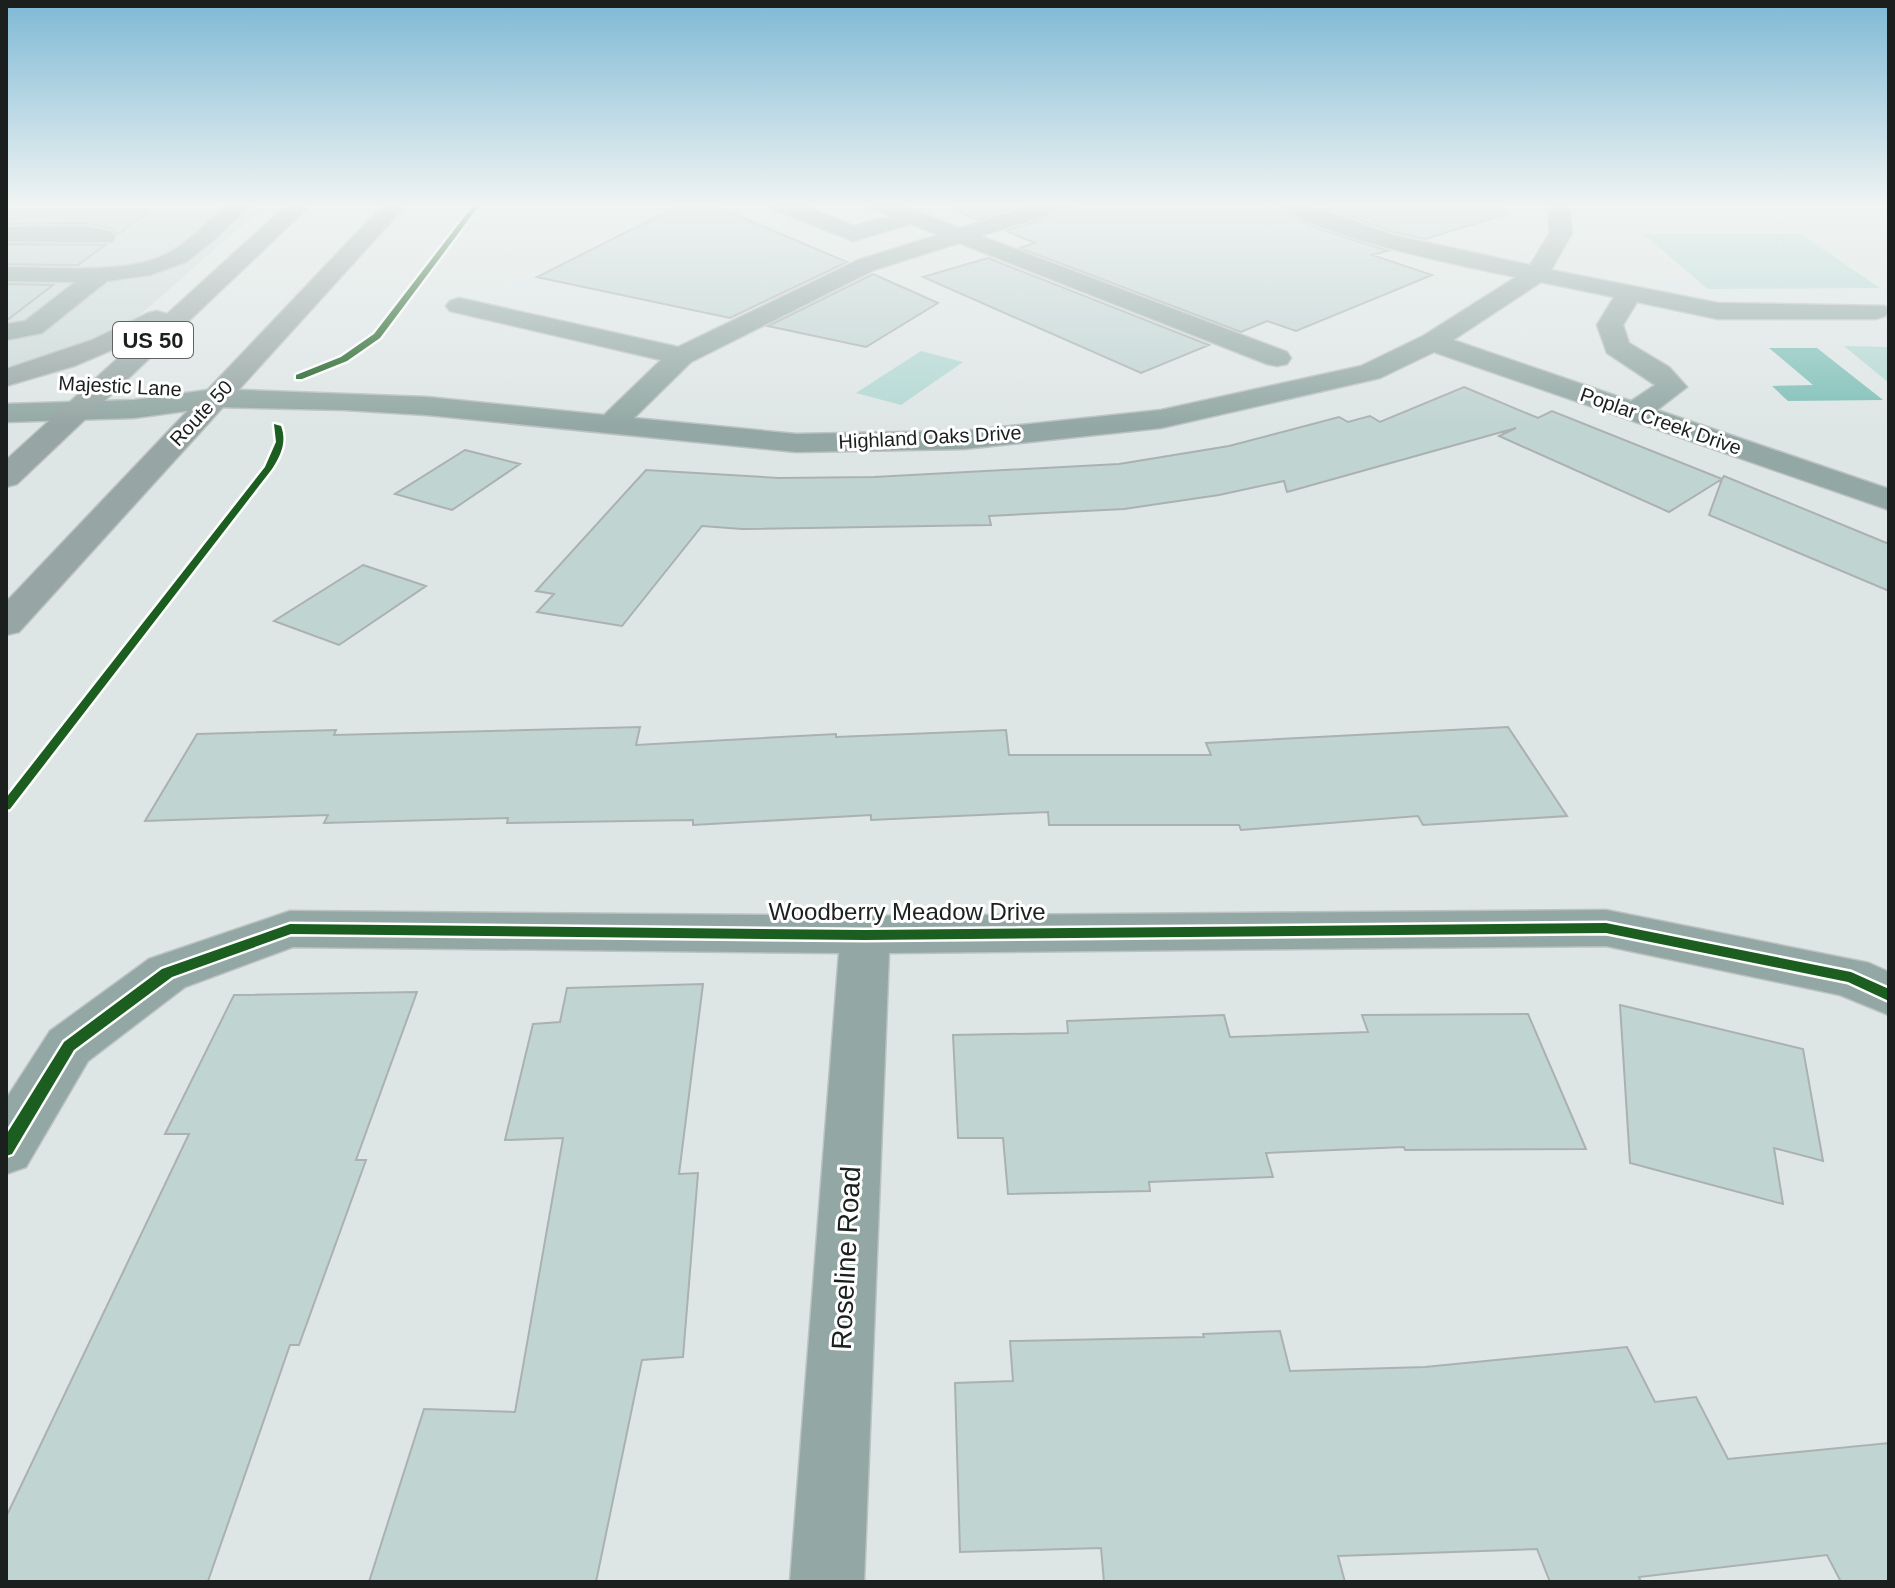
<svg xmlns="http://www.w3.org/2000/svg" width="1895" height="1588" viewBox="0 0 1895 1588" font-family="Helvetica,sans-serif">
  <rect width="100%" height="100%" fill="#dee6e5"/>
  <!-- built -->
  <path fill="#cad9d7" d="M 6,203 L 268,203 L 127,326 L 109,337 L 43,360 L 6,367 Z"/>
  <!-- green -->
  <path fill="#b3d8d3" d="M 1643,234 L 1801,234 L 1880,288 L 1708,289 Z
    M 1844,346 L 1889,347 L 1889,383 Z
    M 921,351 L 963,362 L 901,405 L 856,393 Z"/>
  <!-- water -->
  <path fill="#80c0b8" d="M 1769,348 L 1817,348 L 1883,400 L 1788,401 L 1772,386 L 1813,385 Z"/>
  <!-- building -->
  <path fill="#c0d4d2" stroke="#abb1b0" stroke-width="2" d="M 684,203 L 708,203 L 847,262 L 730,318 L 537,277 Z
    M 942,203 L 1027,203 L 977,220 Z
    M 1075,203 L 1275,203 L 1292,217 L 1319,229 L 1388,251 L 1372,255 L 1432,275 L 1296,331 L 1267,321 L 1241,332 L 1020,248 L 1035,243 L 1006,231 L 1070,211 Z
    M 1315,203 L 1506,203 L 1507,214 L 1425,239 L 1393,232 Z
    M 6,209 L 150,210 L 117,235 L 113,229 L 87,223 L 6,224 Z
    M 6,244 L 105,245 L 78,265 L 64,265 L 6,264 Z
    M 988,258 L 1209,345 L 1141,373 L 923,277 Z
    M 873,274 L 938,303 L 866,347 L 768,326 Z
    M 6,284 L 53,285 L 6,321 Z
    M 1464,387 L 1538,418 L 1552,411 L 1722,479 L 1724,476 L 1889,544 L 1889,591 L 1709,515 L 1722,479 L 1669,512 L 1499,436 L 1516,428 L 1287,492 L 1284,481 L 1219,495 L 1124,509 L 989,516 L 991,525 L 742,529 L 702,526 L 622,626 L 537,612 L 554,594 L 536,591 L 646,470 L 779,478 L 874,477 L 1119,464 L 1229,446 L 1339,417 L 1348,422 L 1370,416 L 1380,422 Z
    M 465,450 L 520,464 L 452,510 L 395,494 Z
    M 363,565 L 426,586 L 339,645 L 274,621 Z
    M 640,727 L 636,745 L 836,734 L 836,737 L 1006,730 L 1009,755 L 1211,755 L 1206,743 L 1508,727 L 1567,816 L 1423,825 L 1418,816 L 1241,830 L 1239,825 L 1049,825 L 1048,812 L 871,820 L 871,815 L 693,825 L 693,820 L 507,823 L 508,818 L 324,823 L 328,815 L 145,821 L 197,734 L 336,730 L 334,735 Z
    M 703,984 L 679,1174 L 698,1173 L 683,1357 L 642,1360 L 596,1582 L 369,1582 L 424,1409 L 515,1412 L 563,1138 L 505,1140 L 533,1024 L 560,1022 L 567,988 Z
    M 417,992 L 356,1160 L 366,1160 L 299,1345 L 290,1345 L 208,1581 L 6,1582 L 6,1517 L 189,1134 L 165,1134 L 234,995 Z
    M 1620,1005 L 1803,1049 L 1823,1161 L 1774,1148 L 1783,1204 L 1630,1163 Z
    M 1528,1014 L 1586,1149 L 1405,1150 L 1404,1147 L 1266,1153 L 1273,1177 L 1149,1182 L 1150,1191 L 1008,1194 L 1003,1138 L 958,1138 L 953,1035 L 1068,1033 L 1067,1021 L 1224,1015 L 1230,1037 L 1368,1032 L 1362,1015 Z
    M 1280,1331 L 1290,1371 L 1425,1367 L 1627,1347 L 1655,1402 L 1696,1397 L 1728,1459 L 1889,1443 L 1889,1582 L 1841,1582 L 1827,1555 L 1639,1577 L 1641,1582 L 1550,1582 L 1537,1549 L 1338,1556 L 1345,1582 L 1104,1582 L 1101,1548 L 960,1552 L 955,1383 L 1013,1381 L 1010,1341 L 1204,1337 L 1203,1334 Z"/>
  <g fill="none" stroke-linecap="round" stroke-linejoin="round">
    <!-- minor casing -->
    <g stroke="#bcc2c1" stroke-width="3">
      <path id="minor" d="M 228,203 L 252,203 L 214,240 L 186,262 L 150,275 L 107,281 L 42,333 L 6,340 L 6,324 L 25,321 L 75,282 L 6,281 L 6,267 C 50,267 120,274 160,257 C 186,246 207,222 228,203 Z
        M 767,203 L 798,203 L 854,226 L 890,216 L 868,208 L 865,203 L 896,203 L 960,228 L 1038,203 L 1072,203 L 1069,208 L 981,236 L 1287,352 L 1291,358 L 1287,364 L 1277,366 L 1267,364 L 959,243 L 874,270 L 691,362 L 634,418 L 796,434 L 964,431 L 1161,410 L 1361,366 L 1423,336 L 1516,277 C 1471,268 1304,234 1278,203 L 1306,203 L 1392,235 L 1530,265 L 1550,233 L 1547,203 L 1569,203 L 1572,233 L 1551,270 L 1718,303 L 1885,306 L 1889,311 L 1885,316 L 1876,319 L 1718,319 L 1637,302 L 1623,325 L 1629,343 L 1669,367 L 1687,387 L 1657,410 L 1889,489 L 1889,510 L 1434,352 L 1380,378 L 1161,428 L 964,449 L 796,452 L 427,415 L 345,410 L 215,407 L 134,418 L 6,422 L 6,404 L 134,400 L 215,389 L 427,397 L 604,415 L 661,360 L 450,311 L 446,306 L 450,301 L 459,298 L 678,347 L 858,260 L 938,235 L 911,224 L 853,241 L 770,208 ZM 1541,282 L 1614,297 L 1597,325 L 1607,353 L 1655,385 L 1631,401 L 1453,340 Z
        M 87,226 L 112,232 L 115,237 L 112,242 L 6,241 L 6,227 Z
        M 1606,910 L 1869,963 L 1889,972 L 1889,1015 L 1840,995 L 1606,946 L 889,953 L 864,1582 L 790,1582 L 839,953 L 293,947 L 185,987 L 88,1061 L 26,1167 L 6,1174 L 6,1099 L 50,1031 L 149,959 L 290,911 L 865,916 Z"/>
    </g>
    <!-- highway casing -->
    <g stroke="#bcc2c1" stroke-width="3">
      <path id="highway" d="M 289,203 L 313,203 L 17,484 L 6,487 L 6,460 L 140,338 L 74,366 L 6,386 L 6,369 L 92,340 L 148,313 L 157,311 L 167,314 Z
        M 385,203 L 408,203 L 19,632 L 6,635 L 6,602 Z"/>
    </g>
    <!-- minor -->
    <use href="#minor" fill="#93a8a4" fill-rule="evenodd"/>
    <!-- highway -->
    <use href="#highway" fill="#97a6a4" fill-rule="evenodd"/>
    <!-- cycleway casing -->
    <g stroke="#fff" stroke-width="5">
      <path id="cycleway" d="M 475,203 L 481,203 L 380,338 L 347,361 L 302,379 L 296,379 L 296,375 L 341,357 L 374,334 Z
        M 274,424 L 281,426 C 287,442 281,455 272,469 L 10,809 L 6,810 L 6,798 L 265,467 L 276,442 Z
        M 1606,923 L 1851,972 L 1889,989 L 1889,1001 L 1848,982 L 1606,933 L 865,940 L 291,934 L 172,977 L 74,1050 L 12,1154 L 6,1156 L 6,1135 L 64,1042 L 162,969 L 290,924 L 865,930 Z"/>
    </g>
    <!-- cycleway -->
    <use href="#cycleway" fill="#1b5e20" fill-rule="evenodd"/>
  </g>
  <!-- sky -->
  <linearGradient id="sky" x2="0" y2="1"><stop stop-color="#7eb9d5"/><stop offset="0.48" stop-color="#f0f4f3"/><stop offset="1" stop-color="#f0f4f3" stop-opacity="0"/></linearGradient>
  <rect width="1895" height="426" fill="url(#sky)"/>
  <g text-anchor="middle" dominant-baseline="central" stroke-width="6" stroke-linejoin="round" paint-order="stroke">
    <!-- far-street labels -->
    <g font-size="20" fill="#1b201f" stroke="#fff">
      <text transform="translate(120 386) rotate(3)">Majestic Lane</text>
      <text transform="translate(201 413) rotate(-47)">Route 50</text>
      <text transform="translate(1661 421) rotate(19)">Poplar Creek Drive</text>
      <text transform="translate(930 437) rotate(-3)">Highland Oaks Drive</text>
    </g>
    <!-- shield labels -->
    <rect fill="#fff" stroke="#5f6362" stroke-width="2" x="113" y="322" width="80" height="36" rx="6"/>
    <g font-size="22" font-weight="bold" fill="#1b201f">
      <text x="153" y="340">US 50</text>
    </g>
    <!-- street labels -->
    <g font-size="24" fill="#1b201f" stroke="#fff">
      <text x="907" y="911">Woodberry Meadow Drive</text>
    </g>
    <!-- near-street labels -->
    <g font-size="28" fill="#1b201f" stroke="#fff">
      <text transform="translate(846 1258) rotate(-87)">Roseline Road</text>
    </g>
  </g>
  <!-- border -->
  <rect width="1895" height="1588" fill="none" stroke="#1b201f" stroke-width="16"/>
</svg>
